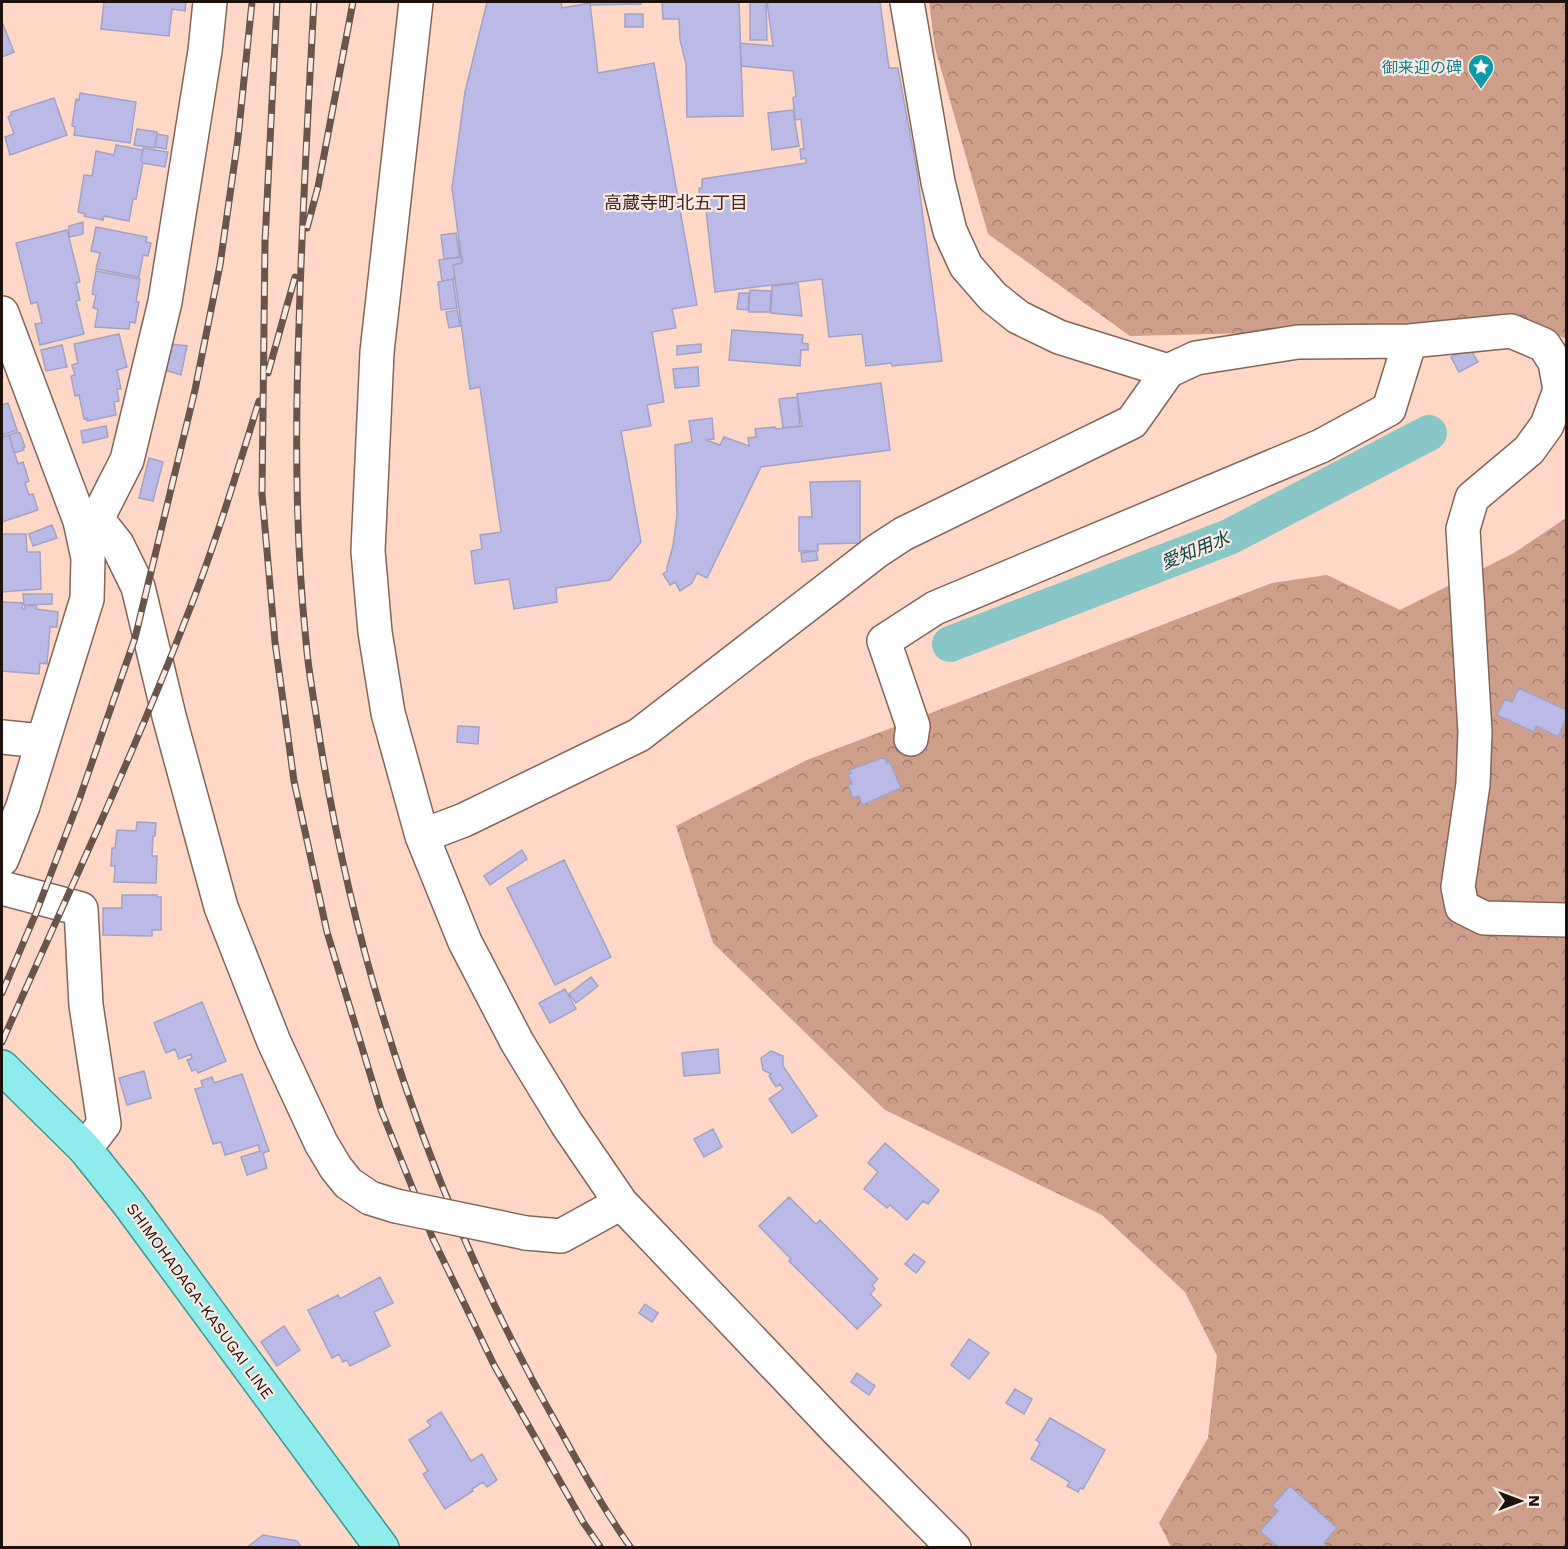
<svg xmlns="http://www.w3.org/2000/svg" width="1568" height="1549" viewBox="0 0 1568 1549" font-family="'Work Sans','Noto Sans JP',sans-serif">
  <defs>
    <pattern id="forest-crowns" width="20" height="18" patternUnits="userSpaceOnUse" patternTransform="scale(1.5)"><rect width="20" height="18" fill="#cd9e8a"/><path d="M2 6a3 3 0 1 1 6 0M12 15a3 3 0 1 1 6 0" fill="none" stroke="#a67f6f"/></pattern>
  </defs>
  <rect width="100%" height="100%" fill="#fed7c6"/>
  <!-- forest -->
  <path fill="url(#forest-crowns)" d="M 929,2 L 1566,2 L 1566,339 L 1532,323 L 1287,332 L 1130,336 L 988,234 L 935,48 Z
    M 1566,518 L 1566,1547 L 1171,1547 L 1159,1523 L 1208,1438 L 1217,1356 L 1185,1292 L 1102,1215 L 885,1110 L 713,943 L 676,826 L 807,760 L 1272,583 L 1327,575 L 1400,610 L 1514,553 Z"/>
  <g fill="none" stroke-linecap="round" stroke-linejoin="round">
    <!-- canal -->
    <path stroke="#88c6c8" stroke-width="36" d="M 950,644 L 1229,537 L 1429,433"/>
  </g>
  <!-- building -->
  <path fill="#bbbae7" stroke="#a2a2c4" stroke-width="1.5" d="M 104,2 L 186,2 L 185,11 L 172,9 L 169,36 L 101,29 Z
    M 487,2 L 561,2 L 562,8 L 590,3 L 598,73 L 654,63 L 697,305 L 672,309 L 676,328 L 652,332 L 664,402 L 647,405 L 651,426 L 621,431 L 641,542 L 610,580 L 556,588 L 557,602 L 514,609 L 509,579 L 475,584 L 471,551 L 482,549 L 480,535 L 501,532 L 480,387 L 470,389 L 453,265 L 462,263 L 452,188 L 465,92 Z
    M 586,2 L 641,2 L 641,4 L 590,5 L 590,3 L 586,4 Z
    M 662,2 L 739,2 L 743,116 L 687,117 L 686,64 L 680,40 L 679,19 L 663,19 Z
    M 750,2 L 766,2 L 767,40 L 750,40 Z
    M 767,2 L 880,2 L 889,68 L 898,68 L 917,172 L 942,361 L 892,366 L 891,363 L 866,366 L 862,334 L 829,337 L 822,279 L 715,292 L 706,210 L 702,209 L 699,188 L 702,188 L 702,179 L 806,163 L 806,158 L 801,159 L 800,149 L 804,149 L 801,119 L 795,120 L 793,98 L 796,96 L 793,71 L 741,66 L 740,43 L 773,46 Z
    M 625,14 L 643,14 L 643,27 L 625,27 Z
    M 2,22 L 14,52 L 2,57 Z
    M 80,93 L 136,102 L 130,143 L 74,135 L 75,127 L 72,126 L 76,99 L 79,100 Z
    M 54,98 L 67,135 L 10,155 L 5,137 L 14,134 L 8,117 L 11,115 L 11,112 Z
    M 793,110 L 799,146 L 772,150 L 768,113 Z
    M 137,129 L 157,132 L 155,148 L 134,145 Z
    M 157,134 L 168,136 L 166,149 L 155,147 Z
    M 116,145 L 143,150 L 141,160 L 143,163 L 136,199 L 133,199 L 129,221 L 104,216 L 103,220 L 84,216 L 85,214 L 78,212 L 84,175 L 92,176 L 96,151 L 114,155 Z
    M 143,148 L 168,152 L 165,167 L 143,163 L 141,160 Z
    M 83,222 L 83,234 L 69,237 L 69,226 Z
    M 96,227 L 147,237 L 146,242 L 151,243 L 148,256 L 143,255 L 139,277 L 96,269 L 100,253 L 91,251 Z
    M 67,230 L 80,282 L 76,283 L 80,300 L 76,301 L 84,334 L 40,345 L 35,324 L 42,323 L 37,302 L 31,304 L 16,243 Z
    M 456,233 L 460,257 L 444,259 L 441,235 Z
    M 462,257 L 462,263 L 453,265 L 455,279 L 442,281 L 439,260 Z
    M 96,271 L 140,279 L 136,302 L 139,302 L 135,323 L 130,322 L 129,329 L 95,327 L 98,309 L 93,308 L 96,295 L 92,294 Z
    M 453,279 L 457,308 L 441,310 L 438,282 Z
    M 798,283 L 802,316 L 771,313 L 772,286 Z
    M 750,290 L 771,291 L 770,312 L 749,312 Z
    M 739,293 L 749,293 L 748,310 L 737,309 Z
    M 457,310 L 460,326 L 449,328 L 446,312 Z
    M 732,330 L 803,335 L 802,343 L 808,344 L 808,350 L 801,350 L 800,366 L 729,360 Z
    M 119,334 L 127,367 L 117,370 L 121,389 L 117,389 L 119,401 L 114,402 L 116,415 L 87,421 L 87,418 L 84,419 L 79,395 L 75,396 L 71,376 L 75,375 L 72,365 L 78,363 L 74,344 Z
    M 171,344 L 187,346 L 181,375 L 165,370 Z
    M 701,344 L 701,352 L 677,355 L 677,346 Z
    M 62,345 L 67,367 L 46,371 L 41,350 Z
    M 1469,347 L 1478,362 L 1459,372 L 1451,357 Z
    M 698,367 L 699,386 L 675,388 L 673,369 Z
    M 881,383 L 890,450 L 761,467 L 707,578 L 697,573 L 692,583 L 680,591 L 675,582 L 670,585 L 663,574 L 667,571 L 667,567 L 673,546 L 677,515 L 675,445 L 692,442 L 689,421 L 712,418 L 714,439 L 706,440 L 720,445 L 724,437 L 749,446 L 748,438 L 756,437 L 755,429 L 775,427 L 776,429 L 802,426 L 797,394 Z
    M 797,397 L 800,426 L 783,428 L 779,399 Z
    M 8,403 L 17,430 L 2,435 L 2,405 Z
    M 106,426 L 108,437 L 83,443 L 81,431 Z
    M 17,432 L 20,433 L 25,447 L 23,447 L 24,450 L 14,453 L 9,435 Z
    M 9,435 L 18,464 L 23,462 L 29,481 L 25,483 L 29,495 L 33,494 L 38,510 L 2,522 L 2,437 Z
    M 149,458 L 163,462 L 153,501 L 139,498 Z
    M 860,481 L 860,543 L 818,544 L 818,551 L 799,551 L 799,517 L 812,517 L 810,482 Z
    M 52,525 L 57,538 L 33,546 L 29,534 Z
    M 2,534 L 26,534 L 27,552 L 40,552 L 41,589 L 2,592 Z
    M 816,551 L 818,560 L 802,562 L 801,553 Z
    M 23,594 L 52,594 L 52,604 L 24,605 Z
    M 2,602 L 23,603 L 22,609 L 25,609 L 25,605 L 37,606 L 36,609 L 58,612 L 57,627 L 50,627 L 47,664 L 40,663 L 39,674 L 2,671 Z
    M 1519,688 L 1566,710 L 1566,719 L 1558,737 L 1536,726 L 1534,732 L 1497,715 L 1505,699 L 1512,702 Z
    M 458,726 L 479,727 L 478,744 L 457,742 Z
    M 885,757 L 887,763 L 890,762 L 901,788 L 862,805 L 859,796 L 853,798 L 848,785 L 852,784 L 848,774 L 851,773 L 849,770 Z
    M 137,822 L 156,823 L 155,836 L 153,836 L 152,856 L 157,856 L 156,883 L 114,882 L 115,866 L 111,866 L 112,848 L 115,848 L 117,830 L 136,831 Z
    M 522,850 L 527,859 L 490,885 L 484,876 Z
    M 564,860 L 611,957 L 555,985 L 507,888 Z
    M 122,895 L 157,895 L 157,897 L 161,897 L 161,930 L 152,930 L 152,936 L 103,935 L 103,908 L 122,908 Z
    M 591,977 L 598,986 L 576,1003 L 569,994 Z
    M 565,989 L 576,1009 L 550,1023 L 539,1003 Z
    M 202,1002 L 226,1061 L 198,1073 L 196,1069 L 192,1071 L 187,1060 L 192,1058 L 191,1054 L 179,1059 L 175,1049 L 166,1053 L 154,1023 Z
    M 718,1049 L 720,1073 L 684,1076 L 682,1053 Z
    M 771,1051 L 783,1056 L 783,1066 L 817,1116 L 792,1133 L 769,1099 L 783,1089 L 780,1084 L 776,1087 L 769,1076 L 771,1074 L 763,1070 L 761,1058 Z
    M 144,1071 L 151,1098 L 127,1105 L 119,1078 Z
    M 242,1074 L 269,1151 L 263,1153 L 267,1168 L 247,1175 L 241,1157 L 260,1151 L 258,1145 L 225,1155 L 221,1142 L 213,1144 L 195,1089 L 203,1087 L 201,1081 L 212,1077 L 214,1083 Z
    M 713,1129 L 722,1147 L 704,1157 L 694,1139 Z
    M 885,1143 L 939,1190 L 928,1204 L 923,1201 L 907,1220 L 890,1205 L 887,1208 L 864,1189 L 878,1172 L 868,1163 Z
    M 789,1197 L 816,1224 L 820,1220 L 878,1279 L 872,1285 L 875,1289 L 870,1294 L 881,1305 L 857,1329 L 789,1261 L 791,1259 L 759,1226 Z
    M 914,1254 L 925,1262 L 916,1273 L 905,1264 Z
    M 380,1277 L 393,1303 L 374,1312 L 390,1346 L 350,1366 L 347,1360 L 343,1362 L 339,1354 L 332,1358 L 308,1310 L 338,1295 L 340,1299 Z
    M 645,1304 L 658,1313 L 652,1322 L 639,1313 Z
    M 284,1326 L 300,1350 L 277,1366 L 261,1342 Z
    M 969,1339 L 989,1353 L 969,1379 L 951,1365 Z
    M 857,1373 L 875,1386 L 869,1395 L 851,1382 Z
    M 1015,1389 L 1032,1399 L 1024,1414 L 1006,1403 Z
    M 441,1412 L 471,1461 L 482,1454 L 497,1480 L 487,1487 L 483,1482 L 472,1489 L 473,1491 L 445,1509 L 423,1474 L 428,1471 L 409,1440 L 431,1426 L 427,1421 Z
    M 1050,1418 L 1105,1450 L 1083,1489 L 1080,1488 L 1078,1492 L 1067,1486 L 1070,1482 L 1031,1459 L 1040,1443 L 1036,1440 Z
    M 1290,1486 L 1337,1528 L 1324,1543 L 1328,1548 L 1279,1548 L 1260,1531 L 1278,1511 L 1272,1506 Z
    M 263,1535 L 297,1541 L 302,1548 L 246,1548 Z"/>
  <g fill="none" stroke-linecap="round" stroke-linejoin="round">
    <!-- minor casing -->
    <g stroke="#866456" stroke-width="36">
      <path id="minor" d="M 416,2 L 377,352 L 368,551 L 375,632 L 388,713 L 422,836 L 465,942 L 517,1042 L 567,1124 L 621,1203 L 837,1430 L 954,1548
        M 907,2 L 938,182 L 950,231 L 966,266 L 993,297 L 1018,317 L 1059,337 L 1168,371
        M 2,313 L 80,521
        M 97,519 L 117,544 L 138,587 L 169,716 L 221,907 L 274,1042 L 321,1143 L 336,1168 L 348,1183 L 370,1198 L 396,1206
        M 2,737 L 42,741
        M 911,739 L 913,726 L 884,641 L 935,608 L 1321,446 L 1389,409 L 1410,341
        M 422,836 L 464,820 L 639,735 L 877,551 L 903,534 L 1132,422 L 1168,371 L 1196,358 L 1298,342 L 1410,341 L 1511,331 L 1544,345 L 1555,362 L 1560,390 L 1547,425 L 1529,450 L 1472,498 L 1463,529 L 1475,732 L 1473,784 L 1458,887 L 1462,907 L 1484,918 L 1566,920
        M 2,859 L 23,806 L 87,599 L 88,558 L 80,521 L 97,519 L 127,460 L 165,302 L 205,51 L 210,2
        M 2,888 L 81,909 L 86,1005 L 104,1124 L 85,1149
        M 526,1233 L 561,1236 L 621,1203"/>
    </g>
    <!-- major casing -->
    <g stroke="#379894" stroke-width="36">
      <path id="major" d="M 2,1067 L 85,1149 L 129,1204 L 382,1548"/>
    </g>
    <!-- minor -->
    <use href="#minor" stroke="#fff" stroke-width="33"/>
    <!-- major -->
    <use href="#major" stroke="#8feceb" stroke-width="33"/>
    <!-- rail casing -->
    <g stroke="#6a554b" stroke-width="7">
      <path id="rail" d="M 277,2 L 265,242 L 262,494 L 275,642 L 294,781 L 327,932 L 381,1110 L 433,1239 L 494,1365 L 583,1522 L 601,1548
        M 314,2 C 308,109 302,217 299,325 C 295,430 295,536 306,641 C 308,668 313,694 317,721 C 354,970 435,1211 560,1430 C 582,1470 604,1510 631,1548
        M 307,228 L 318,187 L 353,2
        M 268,373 L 295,277
        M 2,993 L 36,913 L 79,800 L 135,638 L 195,390 L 220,265 L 238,138 L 252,2
        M 2,1042 C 64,902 130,763 185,621 C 214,549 236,475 259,401"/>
    </g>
    <!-- rail -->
    <use href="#rail" stroke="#faeae3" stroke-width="4.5" stroke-dasharray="14" stroke-linecap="butt"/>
    <!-- minor-bridge casing -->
    <g stroke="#866456" stroke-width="36" stroke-linecap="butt">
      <path id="minor-bridge" d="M 396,1206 L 526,1233"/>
    </g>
    <!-- minor-bridge -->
    <use href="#minor-bridge" stroke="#fff" stroke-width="33"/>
  </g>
  <!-- icons -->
  <defs>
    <g id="sight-pin" transform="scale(1.35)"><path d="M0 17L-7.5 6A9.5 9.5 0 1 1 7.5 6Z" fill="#0f9aa8" stroke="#faeae3"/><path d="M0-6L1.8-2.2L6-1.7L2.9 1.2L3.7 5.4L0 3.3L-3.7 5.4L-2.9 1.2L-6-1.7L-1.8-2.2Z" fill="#fff"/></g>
  </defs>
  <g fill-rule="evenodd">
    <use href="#sight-pin" x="1481" y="67"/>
  </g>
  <g text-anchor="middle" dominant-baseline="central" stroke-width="4.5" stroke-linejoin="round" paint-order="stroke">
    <!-- culture labels -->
    <g font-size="16" fill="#0d838f" stroke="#faeae3" text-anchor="end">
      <text x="1462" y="67">御来迎の碑</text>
    </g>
    <!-- street labels -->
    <g font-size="16" fill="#1e110b" stroke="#faeae3">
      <text transform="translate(200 1301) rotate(54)">SHIMOHADAGA-KASUGAI LINE</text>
    </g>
    <!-- neighbourhood labels -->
    <g font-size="18" fill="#432519" stroke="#faeae3">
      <text x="676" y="202">高蔵寺町北五丁目</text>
    </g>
    <!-- water labels -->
    <g font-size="18" font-style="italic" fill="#084446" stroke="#faeae3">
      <text transform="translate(1195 550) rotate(-22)">愛知用水</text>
    </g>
  </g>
  <!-- border -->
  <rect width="1568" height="1549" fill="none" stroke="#1e110b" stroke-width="6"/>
  <!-- north arrow -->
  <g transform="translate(1520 1501) rotate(90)" stroke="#faeae3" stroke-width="4.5" paint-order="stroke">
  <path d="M0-4.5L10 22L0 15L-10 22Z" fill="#1e110b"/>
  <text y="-9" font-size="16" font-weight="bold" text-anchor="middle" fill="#1e110b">N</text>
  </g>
</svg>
